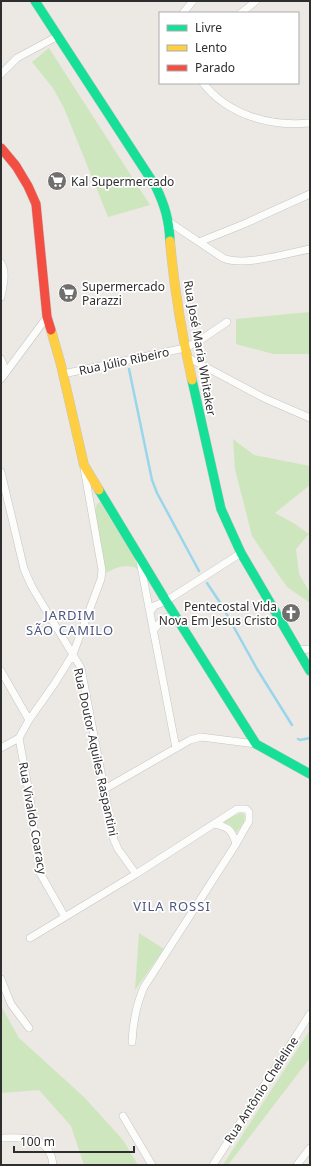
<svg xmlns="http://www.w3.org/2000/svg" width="311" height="1166" viewBox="0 0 311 1166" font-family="'Noto Sans',sans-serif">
  <rect width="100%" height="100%" fill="#ece8e4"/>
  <!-- green -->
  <path fill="#cee6be" d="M 49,48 L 150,205 L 108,217 L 64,108 L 53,88 L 32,62 Z
    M 310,312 L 310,354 L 273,354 L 236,344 L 236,319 Z
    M 233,439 L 254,455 L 310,466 L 310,485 L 275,513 L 295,524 L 309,534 L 296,549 L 299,574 L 310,593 L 310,603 L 287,587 L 252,536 L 235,469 Z
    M 100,502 L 134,557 L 138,569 C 126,563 117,567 106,573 L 95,511 L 97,504 Z
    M 240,813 L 244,814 C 247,821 240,827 236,833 C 233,826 229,823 222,822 Z
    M 139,933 L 164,949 L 135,990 Z
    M 1,1006 L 19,1038 L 84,1097 L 123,1140 L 138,1165 L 84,1165 L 71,1126 L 39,1090 L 1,1093 Z
    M 310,1030 L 310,1058 L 228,1165 L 223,1165 Z"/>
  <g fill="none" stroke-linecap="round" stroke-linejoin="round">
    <!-- stream -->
    <path stroke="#99d6ec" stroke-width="2.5" d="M 129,369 L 152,480 L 157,493 L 199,571
      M 207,583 L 221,604 L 257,669 L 292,725
      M 298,739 L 300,740 L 310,738"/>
    <!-- street casing -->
    <g stroke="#c5c4c5" stroke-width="8">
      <path id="street" d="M 183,13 L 193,1
        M 241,13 L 256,1
        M 1,74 L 17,58 L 58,36
        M 203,83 C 228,115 270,127 310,123
        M 169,222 L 223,258 C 244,267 288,253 310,249
        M 199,242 L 244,224 L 310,194
        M 1,263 C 7,273 3,285 1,297
        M 187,357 L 264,398 L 310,418
        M 1,359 L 6,372
        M 63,374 L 185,348 L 199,341 L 227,322
        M 1,379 L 47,317
        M 1,472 L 24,569 L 32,587 L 81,668 L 114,840 L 118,849 L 136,874
        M 140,561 L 176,748
        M 150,612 L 154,606 L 166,601 L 241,553
        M 153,631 L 161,621 L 167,617 L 177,619
        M 297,650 L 310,649
        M 1,671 L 29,720
        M 19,738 L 30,798 L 40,873 L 65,917
        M 1,748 L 19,738 L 29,720 L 55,683 L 73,654 L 101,579 L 102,570 L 84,468
        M 103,790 L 190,740 L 201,737 L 256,744
        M 30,938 L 136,874 L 237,809 L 246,809 L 249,812 L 249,821 L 236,844
        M 1,979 L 11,1004 L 29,1028
        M 132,1042 C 133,1022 136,1005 144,987 L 236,844 C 232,830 229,827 214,824
        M 123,1116 L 152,1165
        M 1,1138 C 24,1137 50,1135 53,1165
        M 213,1165 L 310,1014
        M 297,1165 L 310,1148"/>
    </g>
    <!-- fast casing -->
    <g stroke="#c5c4c5" stroke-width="10">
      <path id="fast" d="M 35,1 L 156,187 C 165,206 169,220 170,241
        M 192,380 L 221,509 L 241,553 L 310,671
        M 99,490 L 166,601 L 256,744 L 310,774"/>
    </g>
    <!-- slow casing -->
    <g stroke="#c5c4c5" stroke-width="10">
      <path id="slow" d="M 170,241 C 174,288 182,335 192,380
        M 51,330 L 61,365 L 84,465 L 99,490"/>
    </g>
    <!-- jam casing -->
    <g stroke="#c5c4c5" stroke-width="10">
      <path id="jam" d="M 1,148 L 16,166 L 28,186 L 36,204 L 47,317 L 51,330"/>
    </g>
    <!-- street -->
    <use href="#street" stroke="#fcfcfb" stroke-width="7"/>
    <!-- fast -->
    <use href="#fast" stroke="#16e098" stroke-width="9"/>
    <!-- slow -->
    <use href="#slow" stroke="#ffcf43" stroke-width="9"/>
    <!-- jam -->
    <use href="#jam" stroke="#f24e42" stroke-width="9"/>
  </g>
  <!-- icons -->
  <defs>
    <g id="supermarket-disc" transform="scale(1)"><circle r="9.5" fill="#706f6e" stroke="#fff"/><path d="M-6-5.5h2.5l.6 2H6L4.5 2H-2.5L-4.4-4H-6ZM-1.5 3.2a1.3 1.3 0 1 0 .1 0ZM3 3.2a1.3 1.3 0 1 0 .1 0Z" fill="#fff"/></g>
    <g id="church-disc" transform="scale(1)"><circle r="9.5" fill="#706f6e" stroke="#fff"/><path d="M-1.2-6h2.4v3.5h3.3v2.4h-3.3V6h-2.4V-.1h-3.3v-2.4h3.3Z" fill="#fff"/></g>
  </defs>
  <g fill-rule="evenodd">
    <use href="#supermarket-disc" x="57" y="181"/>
    <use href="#supermarket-disc" x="68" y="293"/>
    <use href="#church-disc" x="291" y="613"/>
  </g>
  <g text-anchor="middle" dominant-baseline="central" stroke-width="3.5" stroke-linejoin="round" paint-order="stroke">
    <!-- poi labels -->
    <g font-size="12" fill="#2e2e2e" stroke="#fff" text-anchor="start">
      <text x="71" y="181">Kal Supermercado</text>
      <text x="82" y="286">Supermercado<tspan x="82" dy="14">Parazzi</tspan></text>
      <text x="277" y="606" text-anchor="end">Pentecostal Vida<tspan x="277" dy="14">Nova Em Jesus Cristo</tspan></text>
    </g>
    <!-- street labels -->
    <g font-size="12" fill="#2e2e2e" stroke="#fff">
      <text transform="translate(200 348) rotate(80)">Rua José Maria Whitaker</text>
      <text transform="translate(124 361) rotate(-12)">Rua Júlio Ribeiro</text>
      <text transform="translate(96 752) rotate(78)">Rua Doutor Aquiles Raspantini</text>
      <text transform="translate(33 818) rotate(80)">Rua Vivaldo Coaracy</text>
      <text transform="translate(261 1090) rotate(-57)">Rua Antônio Cheleline</text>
    </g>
    <!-- neighbourhood labels -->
    <g font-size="13" letter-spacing="1" fill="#4d5680" stroke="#fff">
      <text x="70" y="615">JARDIM<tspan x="70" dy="15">SÃO CAMILO</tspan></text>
      <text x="172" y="906">VILA ROSSI</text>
    </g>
  </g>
  <!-- border -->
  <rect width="311" height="1166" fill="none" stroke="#2e2e2e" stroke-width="4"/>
  <!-- legend -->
  <rect x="159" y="12" width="140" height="72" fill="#ffffff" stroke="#ababab"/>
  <rect x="167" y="25" width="20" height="6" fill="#16e098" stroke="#ababab"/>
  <text x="195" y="32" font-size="12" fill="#2e2e2e">Livre</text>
  <rect x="167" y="45" width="20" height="6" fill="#ffcf43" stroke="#ababab"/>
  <text x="195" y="52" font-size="12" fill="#2e2e2e">Lento</text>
  <rect x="167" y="65" width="20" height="6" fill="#f24e42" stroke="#ababab"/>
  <text x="195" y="72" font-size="12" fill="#2e2e2e">Parado</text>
  <!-- scale -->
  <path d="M14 1146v6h120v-6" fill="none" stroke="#2e2e2e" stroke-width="2"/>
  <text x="20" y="1146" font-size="12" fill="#2e2e2e" stroke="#ffffff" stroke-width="3" paint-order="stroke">100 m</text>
</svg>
